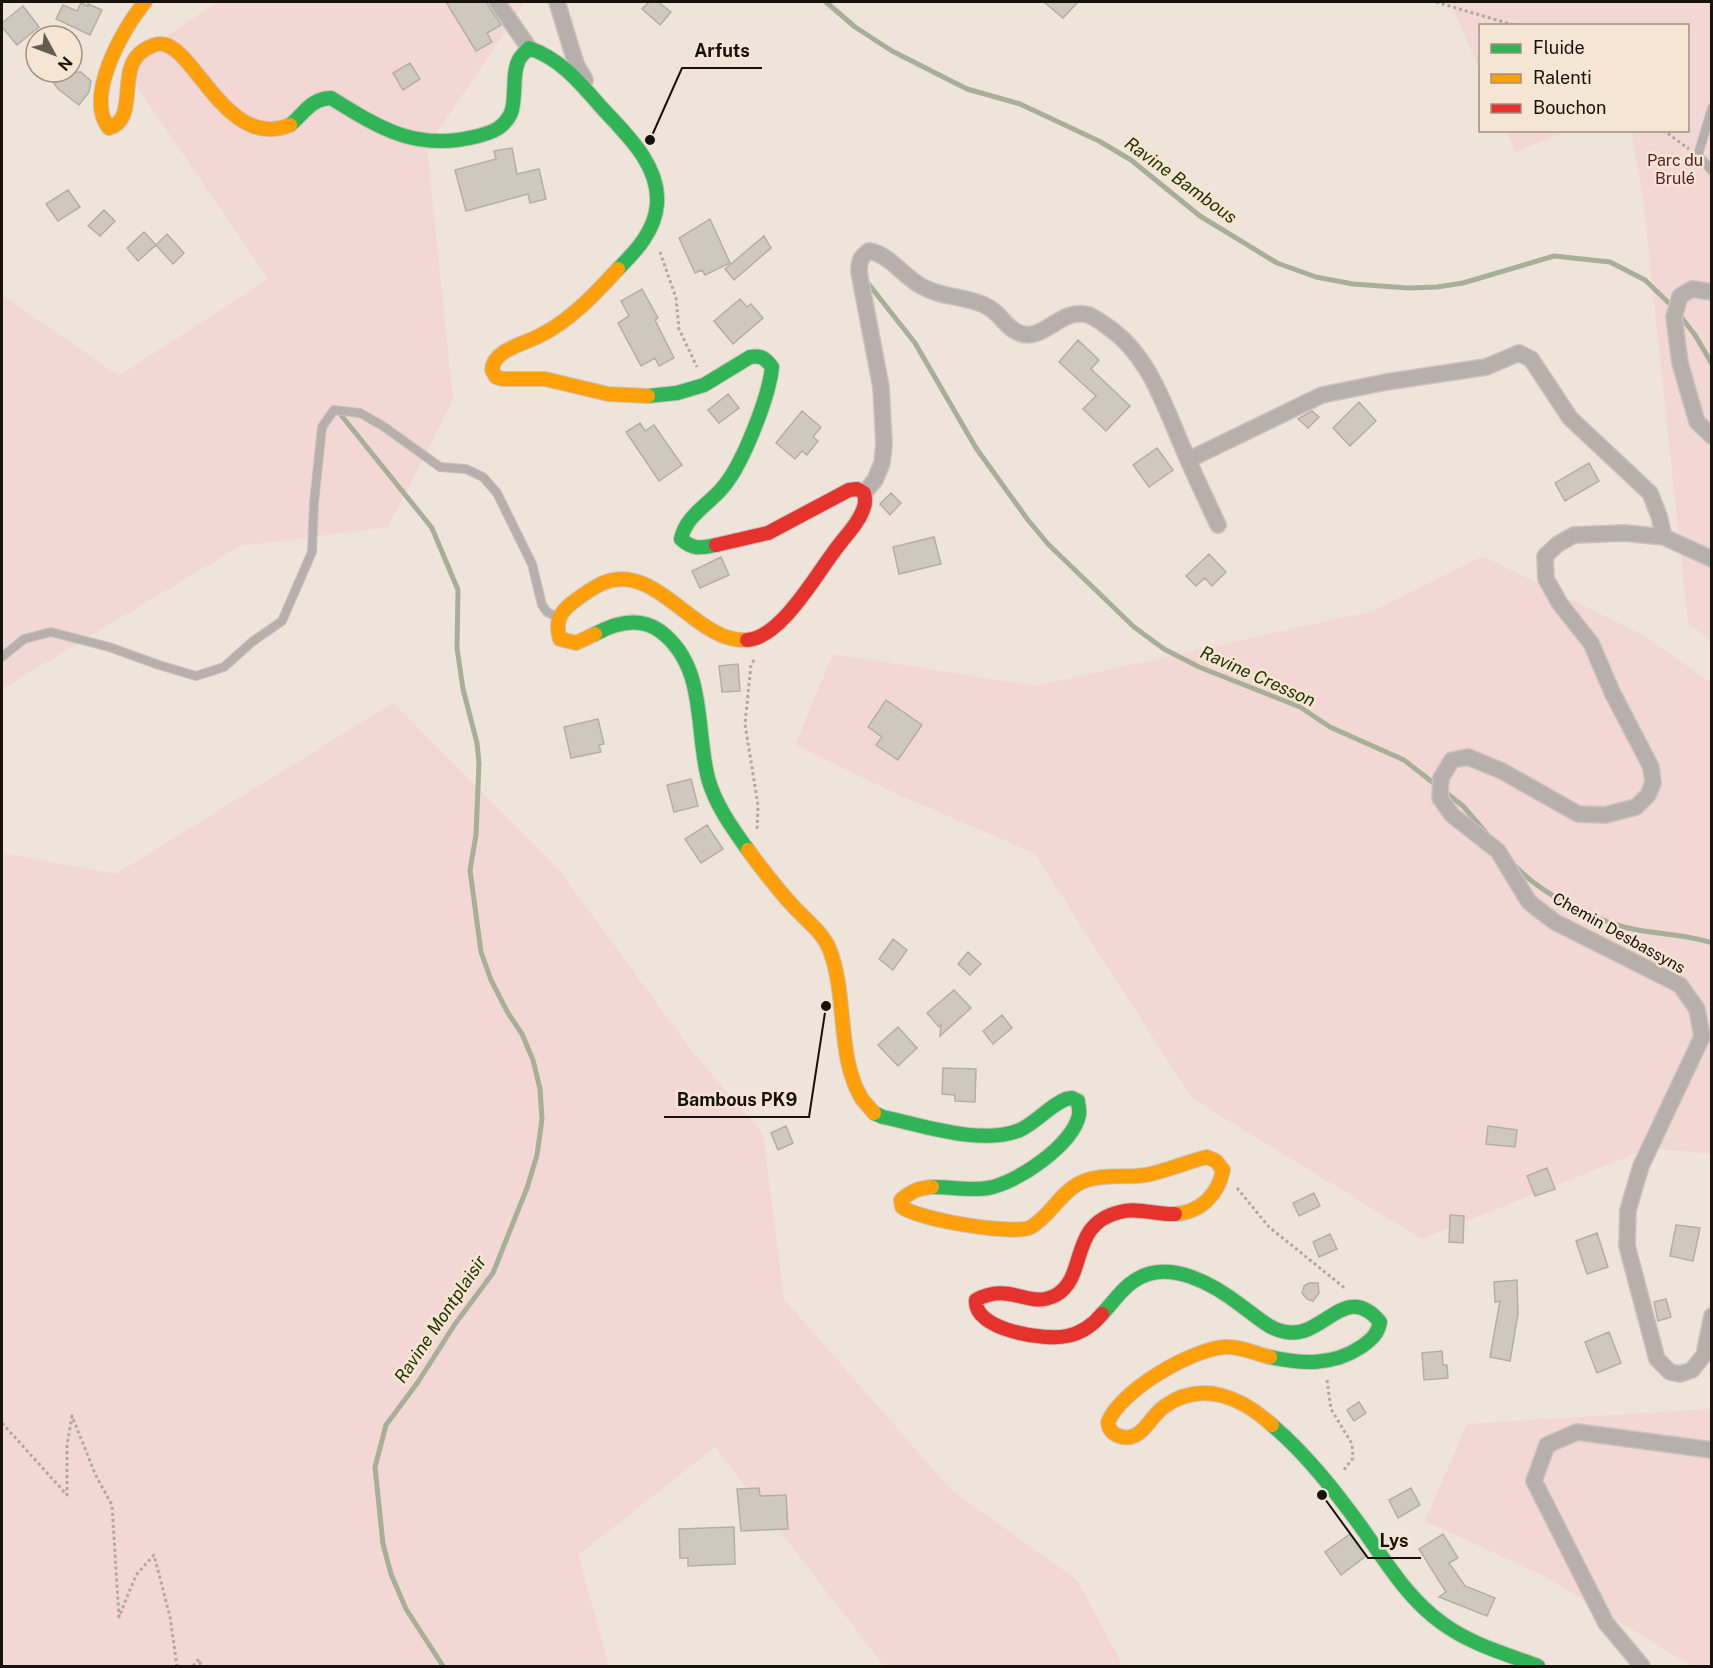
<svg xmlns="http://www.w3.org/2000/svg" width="1713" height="1668" viewBox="0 0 1713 1668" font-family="'Public Sans',sans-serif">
  <rect width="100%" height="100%" fill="#eee4da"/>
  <!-- green -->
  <path fill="#f2d7d4" d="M 217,2 L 525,2 L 427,147 L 453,400 L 388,527 L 240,546 L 2,689 L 2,295 L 119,376 L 268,279 L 123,66 Z
    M 1450,2 L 1711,2 L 1711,641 L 1688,623 L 1643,198 L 1631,131 L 1688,130 L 1688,26 L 1480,26 L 1480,71 Z
    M 1506,131 L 1568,131 L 1516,152 Z
    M 1483,556 L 1643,635 L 1711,683 L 1711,1154 L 1649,1148 L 1422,1239 L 1192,1098 L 1034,853 L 897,794 L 795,745 L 833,654 L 1035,686 L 1373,611 Z
    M 393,703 L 559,870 L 691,1050 L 763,1134 L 784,1299 L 950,1489 L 1077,1580 L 1123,1666 L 884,1666 L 715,1447 L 578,1555 L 609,1666 L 2,1666 L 2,853 L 116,874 Z
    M 1711,1409 L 1711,1666 L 1692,1666 L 1542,1575 L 1425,1521 L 1467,1424 Z"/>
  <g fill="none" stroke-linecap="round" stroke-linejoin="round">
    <!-- stream -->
    <path stroke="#a7b097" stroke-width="5" d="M 826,2 L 855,27 L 892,51 L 967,89 L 1020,104 L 1099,141 L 1131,160 L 1200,216 L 1277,263 L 1316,277 L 1353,284 L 1408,288 L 1437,287 L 1463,283 L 1554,256 L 1610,262 L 1645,280 L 1675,309 L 1695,335 L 1712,364
      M 867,282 L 915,343 L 976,448 L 1028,520 L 1048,544 L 1134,627 L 1164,649 L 1199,667 L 1300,707 L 1330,727 L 1404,760 L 1463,806 L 1487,834
      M 341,415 L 432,528 L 458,590 L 457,648 L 463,689 L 477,743 L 479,763 L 476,835 L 470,870 L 481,952 L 491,980 L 508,1013 L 522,1034 L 533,1060 L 540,1089 L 542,1119 L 537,1155 L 527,1188 L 493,1273 L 455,1324 L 418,1382 L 386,1425 L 375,1467 L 383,1544 L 391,1574 L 406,1609 L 443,1666
      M 1515,866 C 1542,894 1586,916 1624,927 C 1653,935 1683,933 1712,943"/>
  </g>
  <!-- building -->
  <path fill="#cec8bf" stroke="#b4afa6" stroke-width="1.5" d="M 446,2 L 486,2 L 501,25 L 487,33 L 492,42 L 476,51 Z
    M 649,2 L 658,2 L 671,12 L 660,25 L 642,9 Z
    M 1044,2 L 1078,2 L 1063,18 Z
    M 81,3 L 88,6 L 88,4 L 102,10 L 90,35 L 56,19 L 63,5 L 77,11 Z
    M 23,6 L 39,27 L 17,45 L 2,27 L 2,23 Z
    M 410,63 L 420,79 L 403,90 L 393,73 Z
    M 46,72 L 81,72 L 91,81 L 89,92 L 79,105 L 58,89 Z
    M 512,148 L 517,174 L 539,169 L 546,199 L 530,203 L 528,194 L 466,211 L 455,170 L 496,159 L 494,151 Z
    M 68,190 L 80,207 L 58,221 L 46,204 Z
    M 104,210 L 115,221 L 100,236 L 88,226 Z
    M 710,219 L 730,263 L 705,275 L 702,270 L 695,273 L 679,238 Z
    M 144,232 L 156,245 L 138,261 L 127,248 Z
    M 167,234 L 184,253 L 173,264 L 156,245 Z
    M 764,236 L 771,248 L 734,280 L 725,269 Z
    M 642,289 L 658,318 L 655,320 L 674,358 L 659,366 L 655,358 L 641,366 L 618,323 L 629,316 L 621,301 Z
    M 740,299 L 747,307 L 751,304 L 763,318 L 733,344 L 714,321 Z
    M 1078,340 L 1099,360 L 1091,369 L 1130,406 L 1106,431 L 1083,409 L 1096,396 L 1059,362 Z
    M 728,394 L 739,408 L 719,423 L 708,410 Z
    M 1359,402 L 1376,421 L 1350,446 L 1333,428 Z
    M 802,411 L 821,427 L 813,437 L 818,441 L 807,455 L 802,451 L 795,459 L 776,443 Z
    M 1312,411 L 1319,417 L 1308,428 L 1298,419 Z
    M 640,423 L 645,431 L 654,425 L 682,465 L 659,481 L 626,432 Z
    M 1157,448 L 1173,470 L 1149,487 L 1133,465 Z
    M 1589,463 L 1599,481 L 1565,501 L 1555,483 Z
    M 891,493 L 901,503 L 890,515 L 880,504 Z
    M 934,537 L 941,564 L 899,574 L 893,547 Z
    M 1209,554 L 1226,572 L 1212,586 L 1205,578 L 1196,586 L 1186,576 Z
    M 721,557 L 729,575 L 700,588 L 692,571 Z
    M 738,664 L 740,691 L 722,692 L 719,666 Z
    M 886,700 L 922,725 L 898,760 L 876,745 L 882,737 L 868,727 Z
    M 598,719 L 604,744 L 599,745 L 601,752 L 571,758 L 564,727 Z
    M 691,779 L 698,806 L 674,812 L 667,785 Z
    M 707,825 L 723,849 L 701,863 L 685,839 Z
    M 893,939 L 907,950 L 893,970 L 879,959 Z
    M 968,952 L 981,964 L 970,975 L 958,964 Z
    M 954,990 L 971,1008 L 940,1036 L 941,1025 L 939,1027 L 927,1013 Z
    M 1002,1015 L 1012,1028 L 993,1044 L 983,1031 Z
    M 898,1027 L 917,1048 L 898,1066 L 878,1045 Z
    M 943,1068 L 976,1069 L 975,1102 L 955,1101 L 955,1095 L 942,1094 Z
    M 786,1126 L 793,1143 L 778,1150 L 771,1133 Z
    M 1488,1126 L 1517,1130 L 1515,1147 L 1486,1144 Z
    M 1547,1168 L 1555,1189 L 1535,1196 L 1527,1176 Z
    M 1314,1193 L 1320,1206 L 1299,1216 L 1293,1203 Z
    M 1450,1215 L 1464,1216 L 1463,1243 L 1449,1242 Z
    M 1676,1225 L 1700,1228 L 1693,1261 L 1670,1256 Z
    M 1597,1233 L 1608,1267 L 1587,1274 L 1576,1241 Z
    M 1330,1234 L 1337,1249 L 1319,1257 L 1313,1242 Z
    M 1517,1280 L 1518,1314 L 1510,1361 L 1490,1357 L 1500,1301 L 1495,1302 L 1494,1282 Z
    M 1309,1283 L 1318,1283 L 1319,1293 L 1313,1301 L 1307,1299 L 1302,1293 L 1304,1286 Z
    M 1666,1299 L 1671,1317 L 1658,1321 L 1654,1302 Z
    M 1609,1332 L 1621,1363 L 1597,1373 L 1585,1342 Z
    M 1442,1351 L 1443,1365 L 1447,1365 L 1448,1378 L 1424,1380 L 1422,1353 Z
    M 1359,1402 L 1366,1413 L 1354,1421 L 1347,1410 Z
    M 759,1488 L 760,1496 L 786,1495 L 788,1529 L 741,1531 L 737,1489 Z
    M 1411,1488 L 1420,1505 L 1398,1518 L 1389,1500 Z
    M 734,1527 L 735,1564 L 688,1566 L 688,1558 L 680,1558 L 679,1529 Z
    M 1350,1534 L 1366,1556 L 1341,1575 L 1325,1552 Z
    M 1443,1534 L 1458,1558 L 1449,1563 L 1465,1586 L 1495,1598 L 1487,1616 L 1439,1597 L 1446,1592 L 1419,1549 Z"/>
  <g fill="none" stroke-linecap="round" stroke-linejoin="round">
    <!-- lane casing -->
    <g stroke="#cac2bb" stroke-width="10">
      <path id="lane" d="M 1712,108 L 1698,155 L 1712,171
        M 2,657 L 24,639 L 51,632 L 109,647 L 159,665 L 196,676 L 224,667 L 252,642 L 282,621 L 312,552 L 314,503 L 322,427 L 334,410 L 360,413 L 383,426 L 440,467 L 466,469 L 483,477 L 497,493 L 532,564 L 542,605 L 547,612 L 557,617"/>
    </g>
    <!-- street casing -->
    <g stroke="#cac2bb" stroke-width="18">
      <path id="street" d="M 497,2 L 529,48
        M 557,2 L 576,64 L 585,80
        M 1712,292 L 1692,289 L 1680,296 L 1674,317 L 1680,363 L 1697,422 L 1712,436
        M 1188,460 L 1322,395 L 1386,382 L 1486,367 L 1519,353 L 1531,359 L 1570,418 L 1650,493 L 1659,516 L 1664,537
        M 864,493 L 875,480 L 882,463 L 884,444 L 881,387 L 859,272 C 859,262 860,257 869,251 C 889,254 903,276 921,286 C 940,297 962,296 982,304 C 1000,311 1003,325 1017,332 C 1043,345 1060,306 1089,315 C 1095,318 1103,323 1108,327 C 1147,354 1162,399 1180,441 C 1192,470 1205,497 1218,525
        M 1712,559 L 1664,537 L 1625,533 L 1574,535 L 1558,544 L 1545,556 L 1546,579 L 1560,604 L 1591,643 L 1612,692 L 1651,767 L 1653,783 L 1648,795 L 1636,807 L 1605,815 L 1578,814 L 1502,771 L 1468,757 L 1452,760 L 1441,778 L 1440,798 L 1452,815 L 1498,851 L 1529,902 L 1555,922 L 1680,985 L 1697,1009 L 1702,1037 L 1641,1166 L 1628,1210 L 1627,1246 L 1657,1359 L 1670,1372 L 1680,1374 L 1692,1370 L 1704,1355 L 1712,1316
        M 1642,1666 L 1606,1623 L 1534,1481 L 1547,1445 L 1577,1432 L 1712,1450"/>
    </g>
    <!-- fast casing -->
    <g stroke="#cac2bb" stroke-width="16">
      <path id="fast" d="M 290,125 C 305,113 310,99 331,98 C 381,129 417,152 478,136 C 493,132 504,128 511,113 C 517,98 511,71 520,58 C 522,55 526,51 529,48 C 561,59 580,83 602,108 C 626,134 660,165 657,204 C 655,231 636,251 618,269
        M 648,396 L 677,393 L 704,385 L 750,357 C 761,355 765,358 772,367 C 769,397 743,463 724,486 C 710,504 686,515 681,539 C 693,550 701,548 716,545
        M 595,634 C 615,623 639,616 660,631 C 707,666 695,728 708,778 C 715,804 732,828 748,850
        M 874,1113 L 883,1117 C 922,1125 981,1146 1020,1130 C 1037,1122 1049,1106 1066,1099 L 1072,1098 L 1078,1101 C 1078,1105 1080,1111 1079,1115 C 1073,1145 1017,1183 988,1188 C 970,1191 951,1187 932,1187
        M 1102,1314 C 1113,1303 1121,1289 1134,1281 C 1168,1257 1215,1285 1243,1307 C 1256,1316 1270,1330 1286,1332 C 1324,1339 1345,1280 1380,1322 C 1378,1334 1371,1340 1361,1347 C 1332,1366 1302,1364 1270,1357
        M 1272,1425 C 1307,1455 1335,1491 1362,1528 C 1386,1562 1408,1599 1442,1623 C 1470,1644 1506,1654 1538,1666"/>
    </g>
    <!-- slow casing -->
    <g stroke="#cac2bb" stroke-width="16">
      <path id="slow" d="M 145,2 C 123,28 84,97 109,128 C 140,119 115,68 144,50 C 149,47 154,44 160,44 C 193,42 226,152 290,125
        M 618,269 C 595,294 570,321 539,336 C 524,344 493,350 492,370 L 496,377 L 503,379 L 545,379 L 608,394 L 648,396
        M 595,634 L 576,643 L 560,639 C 555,623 559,613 572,603 C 581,596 592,588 603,583 C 658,561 694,643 747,640
        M 748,850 C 762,869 777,889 794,907 C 806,920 822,932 829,948 C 848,995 836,1057 862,1099 C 866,1104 871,1109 874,1113
        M 932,1187 C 919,1188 911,1191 901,1200 L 902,1207 C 917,1219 1014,1236 1031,1227 C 1052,1215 1062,1188 1087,1180 C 1106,1174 1126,1178 1146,1175 C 1167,1171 1186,1162 1207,1157 L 1216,1161 L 1223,1170 C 1218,1195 1201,1212 1175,1214
        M 1270,1357 C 1256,1354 1241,1346 1225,1347 C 1192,1349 1121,1390 1108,1422 C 1109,1435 1124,1441 1136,1435 C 1148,1428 1153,1414 1165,1406 C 1202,1380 1241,1397 1272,1425"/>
    </g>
    <!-- jam casing -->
    <g stroke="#cac2bb" stroke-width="16">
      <path id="jam" d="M 716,545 L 768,533 L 849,490 L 857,489 L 864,493 C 865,498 866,502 864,507 C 859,524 843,538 833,553 C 814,578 780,638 747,640
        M 1102,1314 C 1093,1325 1082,1333 1067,1336 C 1045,1341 973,1330 976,1300 C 1010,1281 1029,1310 1056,1295 C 1088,1277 1068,1224 1120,1212 C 1138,1207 1157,1215 1175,1214"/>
    </g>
    <!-- path -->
    <path stroke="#afa8a4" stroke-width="3" stroke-dasharray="3 3" stroke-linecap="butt" d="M 1436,2 L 1517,26
      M 1663,130 L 1689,149
      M 660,252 L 676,298 L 679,329 L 697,367
      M 754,660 L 751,665 L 745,724 L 758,805 L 757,831
      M 1237,1188 L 1269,1227 L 1346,1289
      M 1327,1380 L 1331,1409 L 1352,1444 L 1353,1458 L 1343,1471
      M 2,1423 L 67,1495 L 67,1445 L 72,1416 L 96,1476 L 112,1505 L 119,1617 L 136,1575 L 154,1555 L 170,1617 L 177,1666
      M 193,1666 L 199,1659 L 201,1666"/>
    <!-- lane -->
    <use href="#lane" stroke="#b6afac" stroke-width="8"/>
    <!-- street -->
    <use href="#street" stroke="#b6afac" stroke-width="15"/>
    <!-- fast -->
    <use href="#fast" stroke="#30b455" stroke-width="14"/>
    <!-- slow -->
    <use href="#slow" stroke="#ff9f0a" stroke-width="14"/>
    <!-- jam -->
    <use href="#jam" stroke="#e5322d" stroke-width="14"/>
  </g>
  <g text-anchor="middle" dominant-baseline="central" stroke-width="5" stroke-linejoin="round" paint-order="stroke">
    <!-- park labels -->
    <g font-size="16" fill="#55202a" stroke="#f6e5d2">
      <text x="1675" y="160">Parc du<tspan x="1675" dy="18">Brulé</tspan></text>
    </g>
    <!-- street labels -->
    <g font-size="16" fill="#17120b" stroke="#f6e5d2">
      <text transform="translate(1619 933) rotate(29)">Chemin Desbassyns</text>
    </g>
    <!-- water labels -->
    <g font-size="18" font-style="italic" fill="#213602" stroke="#f6e5d2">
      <text transform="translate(1181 180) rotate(36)">Ravine Bambous</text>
      <text transform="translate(1258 676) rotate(24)">Ravine Cresson</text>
      <text transform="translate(440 1319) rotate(-56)">Ravine Montplaisir</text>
    </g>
  </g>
  <!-- callouts -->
  <path fill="none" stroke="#17120b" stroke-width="2" d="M650 140L682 68H762M826 1006L809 1117H664M1322 1495L1368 1558H1421"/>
  <g fill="#17120b" stroke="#f6e5d2" stroke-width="2">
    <circle cx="650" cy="140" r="6"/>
    <circle cx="826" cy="1006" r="6"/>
    <circle cx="1322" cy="1495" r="6"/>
  </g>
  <g font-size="18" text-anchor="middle" font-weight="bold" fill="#17120b" stroke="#f6e5d2" stroke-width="5" stroke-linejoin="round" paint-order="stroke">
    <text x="722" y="57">Arfuts</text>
    <text x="737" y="1106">Bambous PK9</text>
    <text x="1394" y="1547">Lys</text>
  </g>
  <!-- border -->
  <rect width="1713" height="1668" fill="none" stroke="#17120b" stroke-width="6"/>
  <!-- legend -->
  <rect x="1479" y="24" width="210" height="108" fill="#f6e5d2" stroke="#9d9182" stroke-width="1.5"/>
  <rect x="1491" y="44" width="30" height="9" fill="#30b455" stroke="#9d9182" stroke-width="1.5"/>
  <text x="1533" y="54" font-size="18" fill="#17120b">Fluide</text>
  <rect x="1491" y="74" width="30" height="9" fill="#ff9f0a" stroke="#9d9182" stroke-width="1.5"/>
  <text x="1533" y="84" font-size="18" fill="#17120b">Ralenti</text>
  <rect x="1491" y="104" width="30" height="9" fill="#e5322d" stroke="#9d9182" stroke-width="1.5"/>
  <text x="1533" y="114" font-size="18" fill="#17120b">Bouchon</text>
  <!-- north arrow -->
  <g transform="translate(54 54) rotate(131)"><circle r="28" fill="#f6e5d2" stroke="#9d9182" stroke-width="1.5"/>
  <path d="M0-4.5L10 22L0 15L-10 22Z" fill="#625c53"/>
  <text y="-9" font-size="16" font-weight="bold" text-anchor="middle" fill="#17120b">N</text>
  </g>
</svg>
